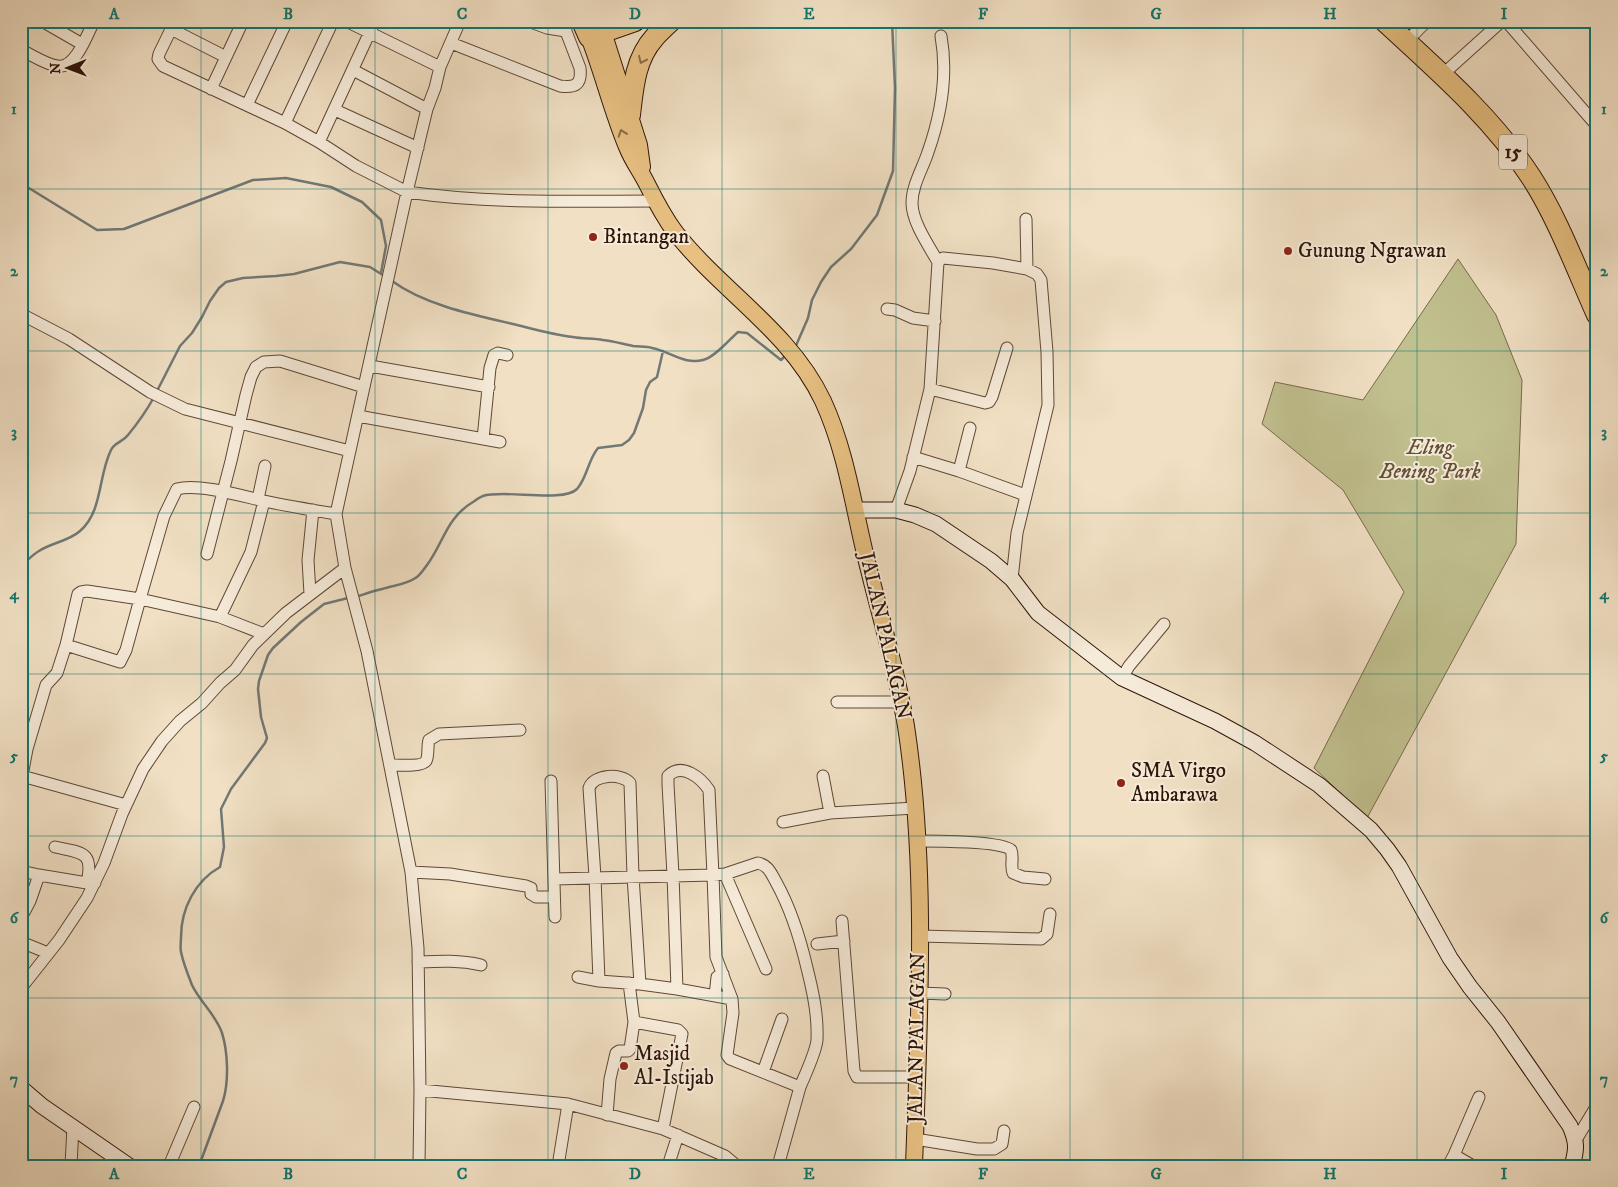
<svg xmlns="http://www.w3.org/2000/svg" width="1618" height="1187" viewBox="0 0 1618 1187" font-family="'IM FELL DW Pica',serif">
  <rect width="100%" height="100%" fill="#f1e0c4"/>
  <filter id="stains"><feTurbulence type="fractalNoise" baseFrequency=".004" numOctaves="4"/><feColorMatrix values="0 0 0 0 .2 0 0 0 0 .09 0 0 0 0 .02 0 0 0 .5 -.17"/></filter>
  <radialGradient id="worn" r=".72"><stop offset=".6" stop-color="#630" stop-opacity="0"/><stop offset="1" stop-color="#630" stop-opacity=".3"/></radialGradient>
  <!-- green -->
  <path fill="#c1c08f" stroke="#786a4c" d="M 1458,259 L 1496,315 L 1522,380 L 1516,544 L 1367,818 L 1314,768 L 1404,592 L 1343,490 L 1262,424 L 1275,382 L 1363,400 Z"/>
  <g fill="none" stroke-linecap="round" stroke-linejoin="round">
    <!-- stream -->
    <path stroke="#717875" stroke-width="2.5" d="M 21,185 L 24,185 L 97,230 L 124,229 L 253,180 L 286,178 L 331,187 L 362,202 L 381,220 L 386,246 L 381,273
      M 392,281 C 425,305 474,315 513,324 C 533,329 553,335 573,337 C 583,339 593,338 603,340 C 613,341 623,344 633,346 C 639,347 646,346 652,348 C 669,351 684,365 703,360 C 714,358 729,340 738,332 L 747,333 L 781,360 L 787,354
      M 795,348 L 808,318 L 812,300 L 821,282 L 831,267 L 851,249 L 877,215 L 893,171 L 895,88 L 892,21
      M 156,393 L 180,346 L 192,333 L 202,317 L 210,301 L 219,288 L 226,282 L 243,278 L 276,276 L 294,274 L 340,262 L 370,267 L 386,277
      M 21,566 C 27,561 32,555 39,551 C 51,543 69,541 80,531 C 103,511 98,476 111,450 C 115,442 123,442 128,435 C 137,424 147,410 154,397
      M 356,597 C 365,594 373,591 382,589 C 394,585 406,585 417,577 C 421,574 424,569 427,565 C 444,542 446,518 473,502 C 476,500 480,497 483,496 C 504,489 563,503 577,489 C 587,478 588,460 598,448 L 622,445 L 629,440 L 634,433 L 643,408 L 646,390 L 650,382 L 657,377 L 663,351
      M 199,1166 L 223,1101 C 229,1082 228,1052 222,1033 C 216,1015 200,1002 192,985 C 188,975 183,962 181,952 C 180,947 181,942 181,937 C 181,909 195,881 220,867 L 224,847 L 221,809 L 231,789 L 265,743 L 267,738 L 261,717 L 258,689 L 259,681 L 268,655 L 273,648 L 301,622 L 324,604 L 348,598"/>
    <!-- street casing -->
    <g stroke="#5f4738" stroke-width="13">
      <path id="street" d="M 42,21 L 82,44
        M 175,21 L 159,54 L 158,59 L 163,66 L 285,123 L 319,142 L 375,21
        M 346,21 L 440,67
        M 528,21 L 547,28 L 566,31
        M 1506,21 L 1597,126
        M 171,29 L 226,57
        M 1406,42 L 1427,21
        M 451,43 L 560,86 C 575,88 582,85 580,68 L 562,21
        M 21,50 C 32,55 45,64 57,66 C 75,70 87,35 94,21
        M 353,70 L 427,109
        M 1441,76 L 1502,21
        M 211,89 L 243,21
        M 247,105 L 287,21
        M 335,110 L 418,148
        M 285,123 L 333,21
        M 319,142 L 356,166 L 407,192 L 427,109 L 435,88 L 440,67 L 460,21
        M 1026,219 L 1027,269
        M 938,262 C 929,246 912,222 912,203 C 912,185 923,168 928,152 C 941,115 948,75 941,36
        M 887,309 L 895,310 L 913,318 L 935,321
        M 21,314 L 69,339 L 150,392 L 185,409 L 350,451
        M 370,366 L 489,387
        M 930,389 L 985,403 L 989,402 L 992,397 L 1007,348
        M 358,416 L 500,442
        M 483,439 L 490,368 L 494,355 L 498,353 L 507,355
        M 913,457 L 959,471 L 1025,495
        M 959,471 L 970,428
        M 258,499 L 265,466
        M 896,510 L 910,471 L 930,389 L 938,262 L 943,258 L 993,263 L 1027,269 L 1037,274 L 1041,280 L 1047,352 L 1048,405 L 1017,533 L 1012,579
        M 207,554 L 231,461 L 246,395 L 251,377 L 256,367 L 264,362 L 280,361 L 364,387
        M 310,594 L 308,560 L 313,510
        M 220,617 L 264,634
        M 66,645 L 120,662 L 126,650 L 140,599 L 220,617 L 251,552 L 264,501
        M 1122,678 L 1129,666 L 1164,624
        M 837,702 L 902,702
        M 390,765 C 397,765 422,767 426,761 C 429,756 427,746 429,740 L 439,734 L 520,730
        M 22,776 L 126,805
        M 823,776 L 830,813
        M 21,781 L 27,749 L 46,685 L 57,673 L 66,645 L 78,594 L 81,592 L 87,591 L 140,599 L 164,516 L 177,489 C 198,483 242,496 264,501 C 288,506 312,510 336,514
        M 551,781 L 555,917
        M 783,822 L 830,813 L 915,808
        M 918,841 C 932,841 1006,841 1011,850 C 1014,857 1010,866 1013,873 L 1023,877 L 1045,879
        M 55,847 C 82,853 94,851 87,883
        M 21,871 L 39,875
        M 411,872 L 450,874 L 526,886 L 531,888 L 531,894 L 536,897 L 554,897
        M 725,874 L 758,863 C 768,865 771,873 776,882 C 791,909 800,938 807,968 C 813,992 818,1015 817,1040 C 816,1052 805,1075 800,1087
        M 554,879 L 713,875 L 716,957 L 732,999 L 733,1013 L 727,1055 L 730,1059 L 800,1087 L 778,1166
        M 21,918 L 30,901 L 39,875 L 87,883 L 95,883
        M 842,921 L 854,1071 L 857,1077 L 916,1077
        M 920,936 L 1041,939 L 1047,934 L 1050,914
        M 21,942 L 48,953
        M 817,944 L 844,941
        M 418,962 C 440,961 460,960 481,965
        M 578,977 L 599,981
        M 640,984 L 599,981 L 595,877 L 589,788 C 594,774 621,773 630,783 L 633,876 L 640,984 L 677,989
        M 21,988 L 59,940 L 87,898 L 104,863 L 122,814 L 143,769 L 162,741 L 180,721 L 202,703 L 220,683 L 235,670 L 253,645 L 286,613 L 345,568
        M 919,993 L 945,994
        M 715,996 L 717,977 L 723,974
        M 732,999 L 677,989 L 673,875 L 668,784 L 668,776 C 682,762 701,778 709,790 L 713,875 L 725,874 L 766,969
        M 634,1022 L 678,1030 L 682,1034 L 663,1129
        M 763,1072 L 782,1019
        M 420,1090 L 418,948 L 411,872 L 367,651 L 345,568 L 336,514 L 407,192 C 489,204 573,201 656,201
        M 607,1115 L 610,1079 L 616,1053 L 619,1051 L 628,1051 L 630,1049 L 634,1022 L 629,983
        M 915,1139 L 977,1149 L 994,1149 L 1002,1144 L 1004,1131
        M 1576,1140 L 1597,1105
        M 1454,1155 L 1473,1166
        M 71,1166 L 73,1126
        M 169,1166 L 194,1107
        M 419,1166 L 420,1090 L 568,1104
        M 558,1166 L 568,1104 L 663,1129 L 725,1156 L 737,1166
        M 668,1166 L 678,1135
        M 1448,1166 L 1454,1155 L 1479,1097"/>
    </g>
    <!-- secondary casing -->
    <g stroke="#2e1409" stroke-width="17">
      <path id="secondary" d="M 856,510 L 896,510 L 915,515 L 936,524 L 991,561 L 1012,579 L 1038,613 L 1122,678 L 1215,721 L 1255,743 L 1319,785 L 1371,830 L 1387,849 L 1399,866 L 1450,958 L 1470,987 L 1498,1022 L 1570,1126 C 1577,1142 1577,1149 1572,1166
        M 21,1088 L 42,1106 L 129,1166"/>
    </g>
    <!-- primary casing -->
    <g stroke="#2e1409" stroke-width="18">
      <path id="primary" d="M 603,32 L 639,145 L 642,167
        M 589,37 C 603,73 612,111 627,147 C 632,160 641,172 647,184 C 655,200 664,217 675,232 C 721,291 790,331 823,401 C 847,453 854,511 868,566 C 881,619 897,672 906,726 C 928,871 919,1020 914,1166"/>
    </g>
    <!-- highway casing -->
    <g stroke="#2e1409" stroke-width="22">
      <path id="highway" d="M 582,21 L 589,37 L 635,21
        M 1384,21 C 1436,69 1492,117 1531,177 C 1558,219 1576,268 1597,315
        M 630,115 C 633,89 635,59 654,38 C 659,32 665,27 671,21"/>
    </g>
    <!-- street -->
    <use href="#street" stroke="#f6ebd9" stroke-width="11"/>
    <!-- secondary -->
    <use href="#secondary" stroke="#f6ebd9" stroke-width="15"/>
    <!-- primary -->
    <use href="#primary" stroke="#e8c082" stroke-width="16"/>
    <!-- highway -->
    <use href="#highway" stroke="#e8c082" stroke-width="20"/>
  </g>
  <!-- one-way arrows -->
  <defs><path id="oneway-chevron" d="M-2-3.5L2.5 0L-2 3.5" fill="none" stroke-width="1.6" stroke-linecap="round" stroke-linejoin="round" transform="scale(1.25)"/></defs>
  <g stroke="#8b6a46">
    <use href="#oneway-chevron" transform="translate(642 60) rotate(115)"/>
    <use href="#oneway-chevron" transform="translate(622 133) rotate(-109)"/>
  </g>
  <!-- grid -->
  <path fill="none" stroke="#0f766e" stroke-width="1" stroke-opacity="0.55" d="M 201,21 L 201,1166M 375,21 L 375,1166M 548,21 L 548,1166M 722,21 L 722,1166M 896,21 L 896,1166M 1070,21 L 1070,1166M 1243,21 L 1243,1166M 1417,21 L 1417,1166M 21,189 L 1597,189M 21,351 L 1597,351M 21,513 L 1597,513M 21,674 L 1597,674M 21,836 L 1597,836M 21,998 L 1597,998"/>
  <!-- markers -->
  <g fill="#8f2418" stroke="#f6ebd9" stroke-width="2">
    <circle cx="593" cy="237" r="5"/>
    <circle cx="1288" cy="251" r="5"/>
    <circle cx="1121" cy="783" r="5"/>
    <circle cx="624" cy="1066" r="5"/>
  </g>
  <g text-anchor="middle" dominant-baseline="central" stroke-width="4" stroke-linejoin="round" paint-order="stroke">
    <!-- shield labels -->
    <rect fill="#f6ebd9" stroke="#6a5447" stroke-width="1" x="1499" y="134.5" width="28" height="35" rx="4"/>
    <g font-size="20" font-weight="bold" fill="#2e1409">
      <text x="1513" y="152">15</text>
    </g>
    <!-- poi labels -->
    <g font-size="21" fill="#2e1409" stroke="#f6ebd9" text-anchor="start">
      <text x="603" y="237">Bintangan</text>
      <text x="1298" y="251">Gunung Ngrawan</text>
      <text x="1131" y="771">SMA Virgo<tspan x="1131" dy="24">Ambarawa</tspan></text>
      <text x="634" y="1054">Masjid<tspan x="634" dy="24">Al-Istijab</tspan></text>
    </g>
    <!-- park labels -->
    <g font-size="21" font-style="italic" fill="#615038" stroke="#f6ebd9">
      <text x="1430" y="448">Eling<tspan x="1430" dy="24">Bening Park</tspan></text>
    </g>
    <!-- street labels -->
    <g font-size="21" fill="#2e1409" stroke="#f6ebd9">
      <text transform="translate(885 636) rotate(77)">JALAN PALAGAN</text>
      <text transform="translate(917 1038) rotate(-89)">JALAN PALAGAN</text>
    </g>
  </g>
  <!-- margin -->
  <rect width="1618" height="1187" fill="none" stroke="#f1e0c4" stroke-width="55"/>
  <!-- north arrow -->
  <g transform="translate(68 68) rotate(269)" stroke="#f6ebd9" stroke-width="4" paint-order="stroke">
  <path d="M0-4L9 19L0 12L-9 19Z" fill="#2e1409"/>
  <text y="-8" font-size="14" font-weight="bold" text-anchor="middle" fill="#2e1409">N</text>
  </g>
  <rect x="28" y="28" width="1562" height="1132" fill="none" stroke="#0f766e" stroke-width="2"/>
  <g font-size="16" text-anchor="middle" font-weight="bold" fill="#0f766e">
    <text x="114" y="19">A</text>
    <text x="288" y="19">B</text>
    <text x="462" y="19">C</text>
    <text x="635" y="19">D</text>
    <text x="809" y="19">E</text>
    <text x="983" y="19">F</text>
    <text x="1156" y="19">G</text>
    <text x="1330" y="19">H</text>
    <text x="1504" y="19">I</text>
    <text x="14" y="114">1</text>
    <text x="1604" y="114">1</text>
    <text x="14" y="276">2</text>
    <text x="1604" y="276">2</text>
    <text x="14" y="437">3</text>
    <text x="1604" y="437">3</text>
    <text x="14" y="599">4</text>
    <text x="1604" y="599">4</text>
    <text x="14" y="761">5</text>
    <text x="1604" y="761">5</text>
    <text x="14" y="923">6</text>
    <text x="1604" y="923">6</text>
    <text x="14" y="1084">7</text>
    <text x="1604" y="1084">7</text>
    <text x="114" y="1179">A</text>
    <text x="288" y="1179">B</text>
    <text x="462" y="1179">C</text>
    <text x="635" y="1179">D</text>
    <text x="809" y="1179">E</text>
    <text x="983" y="1179">F</text>
    <text x="1156" y="1179">G</text>
    <text x="1330" y="1179">H</text>
    <text x="1504" y="1179">I</text>
  </g>
  <rect width="100%" height="100%" filter="url(#stains)"/>
  <rect width="100%" height="100%" fill="url(#worn)"/>
</svg>
